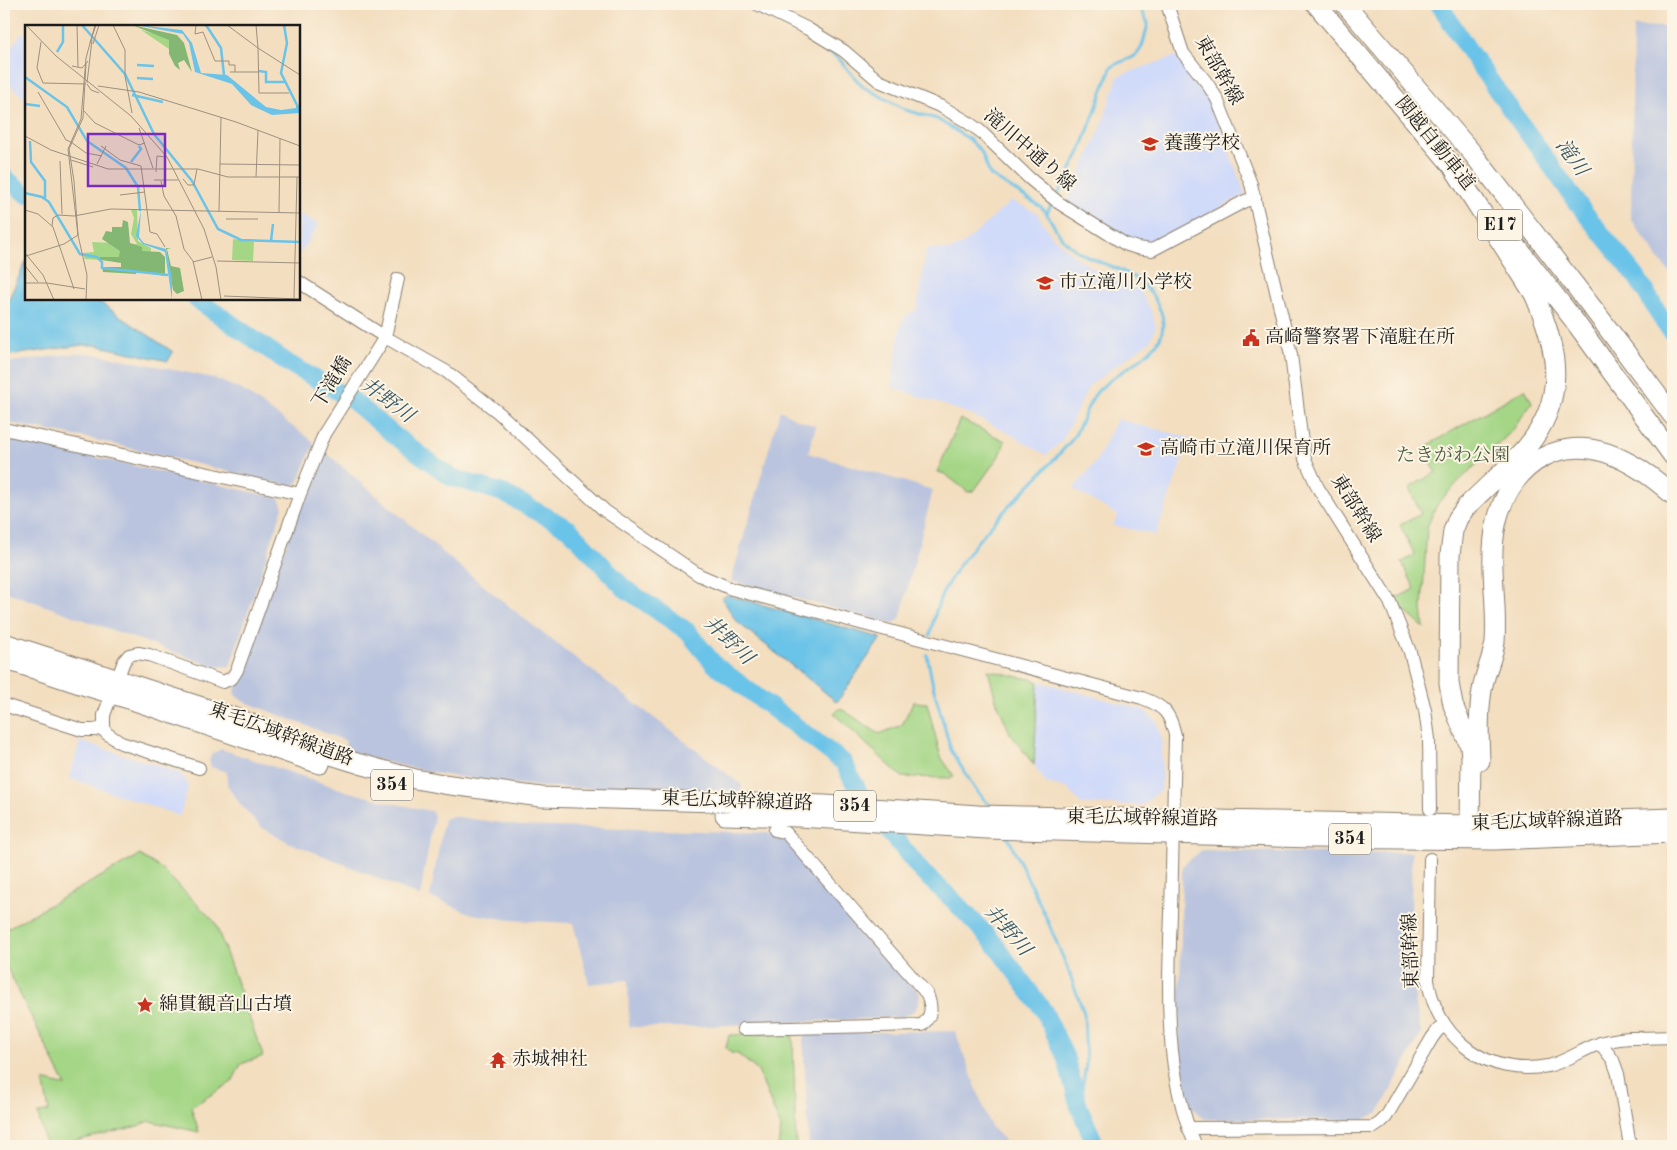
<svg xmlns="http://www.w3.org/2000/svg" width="1677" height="1150" viewBox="0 0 1677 1150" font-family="'Old Standard TT','Noto Serif JP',serif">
  <rect width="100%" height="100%" fill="#fcf5e5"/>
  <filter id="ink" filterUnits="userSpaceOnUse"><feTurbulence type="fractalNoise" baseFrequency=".02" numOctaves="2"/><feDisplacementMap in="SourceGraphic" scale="10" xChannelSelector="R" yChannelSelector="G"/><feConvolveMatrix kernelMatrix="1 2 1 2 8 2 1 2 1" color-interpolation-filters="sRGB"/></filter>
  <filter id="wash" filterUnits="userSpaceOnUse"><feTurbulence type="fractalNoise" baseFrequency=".0096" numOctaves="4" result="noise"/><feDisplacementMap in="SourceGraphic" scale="20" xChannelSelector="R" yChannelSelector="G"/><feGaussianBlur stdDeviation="1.12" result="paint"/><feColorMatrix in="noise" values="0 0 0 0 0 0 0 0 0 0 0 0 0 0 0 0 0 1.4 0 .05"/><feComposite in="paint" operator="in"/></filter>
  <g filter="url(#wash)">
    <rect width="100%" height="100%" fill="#f3dec0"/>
    <!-- built -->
    <path fill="#d0daf9" d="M 22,32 L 26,35 L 26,100 L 4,79 L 4,58 Z
      M 1176,56 L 1210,100 L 1245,194 L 1156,243 L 1140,244 L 1066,203 L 1100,130 L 1118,76 Z
      M 1011,201 L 1036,212 L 1052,236 L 1073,255 L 1096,270 L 1119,277 L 1139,289 L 1151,310 L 1156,327 L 1150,341 L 1089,386 L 1062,441 L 1046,455 L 1005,431 L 967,413 L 894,388 L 891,385 L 901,323 L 905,316 L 917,309 L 926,250 L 929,248 L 951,250 L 966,242 Z
      M 299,214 L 319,224 L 299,255 Z
      M 1117,419 L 1190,438 L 1156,535 L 1113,525 L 1118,515 L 1073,489 L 1096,462 Z
      M 1038,681 L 1144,710 L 1157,722 L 1162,741 L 1161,789 L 1143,805 L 1081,804 L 1067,788 L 1046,783 L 1034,765 Z
      M 80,741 L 178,772 L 186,780 L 188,787 L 180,816 L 69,778 Z"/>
    <!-- industrial -->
    <path fill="#bac4de" d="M 1635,26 L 1673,27 L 1673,275 L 1664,266 L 1631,219 L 1633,29 Z
      M 87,353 L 112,357 L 213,378 L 242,390 L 313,441 L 314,444 L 298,483 L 290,486 L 96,440 L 4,422 L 4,363 L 71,354 Z
      M 780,410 L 796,419 L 816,426 L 808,453 L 933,490 L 900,619 L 893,624 L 731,581 Z
      M 4,437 L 279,498 L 283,507 L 230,666 L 215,667 L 4,591 Z
      M 323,450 L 452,560 L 531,624 L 742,785 L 741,791 L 543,787 L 445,775 L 390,763 L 344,750 L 346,741 L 243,701 L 234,694 L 278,565 Z
      M 221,749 L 346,791 L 391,803 L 431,811 L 434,816 L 420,896 L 327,857 L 290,843 L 261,827 L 241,805 L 231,791 L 227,784 L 227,772 L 211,767 L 209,760 L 212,754 Z
      M 452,816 L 521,826 L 768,833 L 784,837 L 920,994 L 918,1005 L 912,1012 L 901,1017 L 683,1027 L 629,1027 L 628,980 L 589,984 L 573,923 L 510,920 L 472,914 L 430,897 L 444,819 Z
      M 1202,850 L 1313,853 L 1412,852 L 1410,969 L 1421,1034 L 1379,1112 L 1363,1120 L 1203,1119 L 1190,1105 L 1179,1048 L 1182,866 Z
      M 955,1031 L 991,1127 L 1003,1139 L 1005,1146 L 809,1146 L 803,1039 L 808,1033 Z"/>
    <!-- green -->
    <path fill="#a4d686" stroke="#607951" d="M 1525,389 L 1532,402 L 1512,431 L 1461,479 L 1438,503 L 1427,527 L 1422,608 L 1424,628 L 1400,607 L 1395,599 L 1415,589 L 1402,562 L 1415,555 L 1400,525 L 1421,514 L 1409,488 L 1436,472 L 1423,448 Z
      M 960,419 L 1005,441 L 1001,453 L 974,491 L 968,492 L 945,474 L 937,472 Z
      M 988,670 L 1038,681 L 1034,765 L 1010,733 L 996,700 Z
      M 913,702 L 927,703 L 939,750 L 941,757 L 954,776 L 952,778 L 902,777 L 834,714 L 840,708 L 879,734 L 902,725 Z
      M 140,855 L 163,870 L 215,922 L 263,1056 L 241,1064 L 232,1082 L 191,1107 L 199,1132 L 150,1121 L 138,1126 L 54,1146 L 46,1146 L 38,1114 L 49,1111 L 43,1080 L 66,1086 L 4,962 L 4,930 Z
      M 791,1034 L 793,1038 L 796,1146 L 778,1146 L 781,1128 L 758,1071 L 738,1054 L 731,1053 L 726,1048 L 729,1035 Z"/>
    <!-- water -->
    <path fill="#6bc3e8" stroke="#447082" d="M 26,261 L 26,299 L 95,299 L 173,352 L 168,361 L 95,345 L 82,345 L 4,356 L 4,310 Z
      M 727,595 L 881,638 L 837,702 L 736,621 L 722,598 Z"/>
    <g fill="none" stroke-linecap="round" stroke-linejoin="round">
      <!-- stream -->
      <path stroke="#6bc3e8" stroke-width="3" d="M 806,35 L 839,59 L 862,86 L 906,110 L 937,119 L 969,139 L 981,151 L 990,175 L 1041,207 C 1051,216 1054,231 1065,241 C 1097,272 1142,261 1161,312 C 1164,319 1163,332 1160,338 C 1148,360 1113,373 1097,392 C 1085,406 1082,428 1070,442 C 1027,491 974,534 943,592 C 937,605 933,621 930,635
        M 1057,196 L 1080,152 L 1111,68 C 1118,61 1126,61 1133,57 C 1144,51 1145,34 1148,23 L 1138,4
        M 1047,213 L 1053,201
        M 927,655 L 933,686 L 951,750 L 975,789 L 992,808
        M 1007,835 L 1045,915 L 1067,967 L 1084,1013 L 1086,1064 L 1079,1107"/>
      <!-- river -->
      <path stroke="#6bc3e8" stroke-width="18" d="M 1439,4 L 1471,54 L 1584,212 L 1636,276 L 1665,324 L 1673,333
        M 4,177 L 26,194
        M 196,299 L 288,363 L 352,400 L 395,436 L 451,477 L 503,493 L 569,529 L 624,588 L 687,631 L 714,664 L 843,762 L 861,796 L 923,873 L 953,900 L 993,942 L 1044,1011 L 1065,1056 L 1079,1107 L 1096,1146"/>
    </g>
  </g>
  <g filter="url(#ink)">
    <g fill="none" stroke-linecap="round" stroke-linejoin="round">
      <!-- minor casing -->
      <g stroke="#887d6e" stroke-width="14">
        <path id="minor" d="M 757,4 L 808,29 L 844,51 L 879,81 L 942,107 L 966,121 L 980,131 L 1029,178 L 1059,203 L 1125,244 L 1137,248 L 1152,250 L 1245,201 L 1255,198
          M 1167,4 L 1183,53 L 1207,83 L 1217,99 L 1251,184 L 1291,355 L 1301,435 L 1305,459 L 1318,488 L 1390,602 L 1410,652 L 1425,710 L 1429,739 L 1430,809
          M 299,282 L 385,337 L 447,372 L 499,413 L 605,511 L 699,575 L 732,589 L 1142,698 C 1164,706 1170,713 1175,735 C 1174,795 1172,855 1171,914 C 1168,992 1164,1074 1196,1146
          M 4,429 L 300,494
          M 4,705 L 82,730 L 94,730 L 104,728
          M 199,768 L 121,743 L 106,733 L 104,728 L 104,715 L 124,661 L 129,655 L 138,653 L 149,655 L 223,682 L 232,678 L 237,670 L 300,494 L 324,434 L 385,337 L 398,279
          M 1430,859 L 1428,981 C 1438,1040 1488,1077 1548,1066 C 1566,1062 1583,1049 1601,1043 C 1622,1036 1651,1038 1673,1037
          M 743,1029 L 922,1025 C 933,1015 932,1007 927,994 L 786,833 L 775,830
          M 1600,1043 L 1613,1060 L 1618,1074 L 1630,1146
          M 1188,1128 L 1374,1127 L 1380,1123 L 1386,1117 L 1432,1038 L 1438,1030 L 1445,1025"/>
      </g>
      <!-- highway casing -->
      <g stroke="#887d6e" stroke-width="21">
        <path id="highway" d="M 1316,4 L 1461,176
          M 1345,4 L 1473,154 L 1594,310 L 1673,416
          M 1453,167 L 1534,294 C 1558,348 1568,399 1526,448 C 1507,469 1486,487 1466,507 L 1458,518 L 1453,531 L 1450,555 L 1449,683 L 1453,705 L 1470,746 L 1471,757 L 1470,825 L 1476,835
          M 1514,243 L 1573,319 L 1673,456
          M 4,643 L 236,718 L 331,755 L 360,764 L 415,779 L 443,784 L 541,797 L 825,805 L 978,815 L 1319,822 L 1470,825 L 1673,818
          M 4,659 L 86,686 L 135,701 L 320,764
          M 1480,761 C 1479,736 1478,710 1483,685 C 1486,670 1493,657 1495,642 C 1498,603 1488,563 1496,525 C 1507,471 1552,435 1607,453 C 1632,462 1653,477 1673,495
          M 725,815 L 799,817 L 987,829 L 1314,838 L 1494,840 L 1673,833"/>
      </g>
      <!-- minor -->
      <use href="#minor" stroke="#fff" stroke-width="12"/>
      <!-- highway -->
      <use href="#highway" stroke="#fff" stroke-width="19"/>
    </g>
  </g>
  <!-- icons -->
  <defs>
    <g id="school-bare" transform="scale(1.35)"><path d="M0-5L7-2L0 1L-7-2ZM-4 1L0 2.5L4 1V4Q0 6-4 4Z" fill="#c8321e" stroke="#fcf5e5" stroke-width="2.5" paint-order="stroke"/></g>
    <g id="civic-bare" transform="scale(1.35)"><path d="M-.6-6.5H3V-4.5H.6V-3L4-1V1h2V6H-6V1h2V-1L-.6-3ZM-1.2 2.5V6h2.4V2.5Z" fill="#c8321e" stroke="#fcf5e5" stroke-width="2.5" paint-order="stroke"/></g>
    <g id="sight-bare" transform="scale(1.35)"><path d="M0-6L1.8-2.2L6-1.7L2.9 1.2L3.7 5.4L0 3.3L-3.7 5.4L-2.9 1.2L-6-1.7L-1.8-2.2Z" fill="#c8321e" stroke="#fcf5e5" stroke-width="2.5" paint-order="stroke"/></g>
    <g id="temple-bare" transform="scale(1.35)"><path d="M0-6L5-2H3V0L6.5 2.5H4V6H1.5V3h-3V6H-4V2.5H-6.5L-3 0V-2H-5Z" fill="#c8321e" stroke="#fcf5e5" stroke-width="2.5" paint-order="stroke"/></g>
  </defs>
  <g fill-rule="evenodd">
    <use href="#school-bare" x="1150" y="144"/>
    <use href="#school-bare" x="1045" y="283"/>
    <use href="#civic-bare" x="1251" y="338"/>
    <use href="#school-bare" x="1146" y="449"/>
    <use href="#sight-bare" x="145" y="1005"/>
    <use href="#temple-bare" x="498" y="1060"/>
  </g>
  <g text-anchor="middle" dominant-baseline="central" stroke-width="4" stroke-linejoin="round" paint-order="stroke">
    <!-- shield labels -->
    <g fill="#fcf5e5" stroke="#5f5d58" stroke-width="1">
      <rect x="1477.5" y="209.5" width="45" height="31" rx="4"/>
      <rect x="371" y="769.5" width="42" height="31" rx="4"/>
      <rect x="834" y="790.5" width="42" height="31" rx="4"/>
      <rect x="1329" y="823.5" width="42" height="31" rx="4"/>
    </g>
    <g font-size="18" font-weight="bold" fill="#1c1c1c">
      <text x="1500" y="225">E17</text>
      <text x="392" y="785">354</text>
      <text x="855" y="806">354</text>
      <text x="1350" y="839">354</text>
    </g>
    <!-- street labels -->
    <g font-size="19" fill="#1c1c1c" stroke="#fcf5e5">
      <text transform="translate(1218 71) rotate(60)">東部幹線</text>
      <text transform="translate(1434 144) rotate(51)">関越自動車道</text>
      <text transform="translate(1029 151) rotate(41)">滝川中通り線</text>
      <text transform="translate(333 383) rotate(-58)">下滝橋</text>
      <text transform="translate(1355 509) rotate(58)">東部幹線</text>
      <text transform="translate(281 735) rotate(20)">東毛広域幹線道路</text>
      <text transform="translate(737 802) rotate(2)">東毛広域幹線道路</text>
      <text transform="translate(1142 819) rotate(1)">東毛広域幹線道路</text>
      <text transform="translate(1547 822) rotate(-2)">東毛広域幹線道路</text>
      <text transform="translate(1412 951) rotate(-92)">東部幹線</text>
    </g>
    <!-- poi labels -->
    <g font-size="19" fill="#1c1c1c" stroke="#fcf5e5" text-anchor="start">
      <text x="1164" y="144">養護学校</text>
      <text x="1059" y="283">市立滝川小学校</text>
      <text x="1265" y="338">高崎警察署下滝駐在所</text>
      <text x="1160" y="449">高崎市立滝川保育所</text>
      <text x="159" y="1005">綿貫観音山古墳</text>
      <text x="512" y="1060">赤城神社</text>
    </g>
    <!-- park labels -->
    <g font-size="19" fill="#4c5d41" stroke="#fcf5e5">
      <text x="1453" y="456">たきがわ公園</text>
    </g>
    <!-- water labels -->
    <g font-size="20" font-style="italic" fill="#385663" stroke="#fcf5e5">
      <text transform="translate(1571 158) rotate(54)">滝川</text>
      <text transform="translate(387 401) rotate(37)">井野川</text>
      <text transform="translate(728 641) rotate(44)">井野川</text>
      <text transform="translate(1007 931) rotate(49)">井野川</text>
    </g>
  </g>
  <!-- overview -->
  <g transform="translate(25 25)">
    <rect width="275" height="275" fill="#f3dec0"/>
    <path d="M 116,5 L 139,11 L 145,16 L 144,24 ZM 106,185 L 112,185 L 113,216 L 126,223 L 125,238 L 60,234 L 58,228 L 69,227 L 67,217 L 112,219 L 106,209 L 109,193 ZM 208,214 L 229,217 L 228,236 L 207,235 Z" fill="#a4d686"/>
    <path d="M 107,0 L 152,10 L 159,18 L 167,47 L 159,35 L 153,38 L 155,45 L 150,41 L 144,29 L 144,15 ZM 98,195 L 103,197 L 105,218 L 117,222 L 117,226 L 135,227 L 140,232 L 140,251 L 112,246 L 111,249 L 78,247 L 77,242 L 96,242 L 96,238 L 77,235 L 73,232 L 94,232 L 95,226 L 77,214 L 81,206 L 87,207 L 87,202 L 97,202 ZM 141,223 L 146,223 L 142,224 L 146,241 L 155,243 L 159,266 L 152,269 L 148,265 Z" fill="#83b773"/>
    <path d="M 112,0 L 157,5 L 167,18 L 176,48 L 202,50 L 241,82 L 256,85 L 271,83 L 271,79 L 275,81 L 275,88 L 247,90 L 226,80 L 207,59 L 170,47 L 164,18 L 158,9 ZM 116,185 L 114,212 L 119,218 L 141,224 L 147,253 L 147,275 L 140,227 L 118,219 L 111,211 Z" fill="#6bc3e8"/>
    <path fill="none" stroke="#6bc3e8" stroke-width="2.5" d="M 57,0 L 100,49 L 129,109 L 167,156 L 193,204 L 216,215 L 275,217M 181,0 L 196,23 L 199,50M 259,0 L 262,18 L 256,48 L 273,82M 32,27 L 38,17 L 38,0M 112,40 L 129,41M 234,46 L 241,47 L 241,57 L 261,57M 0,52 L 42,82 L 62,116 L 101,143 L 113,162 L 115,186M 112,53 L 128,54M 107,70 L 138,77M 0,79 L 15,81M 5,116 L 6,137 L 20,156 L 20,174M 106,137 L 116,124 L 114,121M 0,168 L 17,172 L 24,177 L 55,229 L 72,232 L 77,237 L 77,243 L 143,250M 246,216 L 248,199"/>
    <path fill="none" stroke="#9d907e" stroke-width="1" d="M 1,0 L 31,31 L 106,91 L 142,132 L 179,204 L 191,242 L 196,275M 52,0 L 53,42M 88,0 L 100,25 L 100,51 L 107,88M 171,0 L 170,9 L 178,7 L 190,36 L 204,36 L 204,40 L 210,40 L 210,47M 202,0 L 233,23 L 234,68 L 264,68M 231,0 L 233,23 L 275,50M 16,17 L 12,43 L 18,58M 65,18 L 71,0M 68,19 L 74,0M 61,38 L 58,93 L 44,124 L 49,156 L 53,210 L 43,124 L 56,94 L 61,33 L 70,0M 47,41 L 57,43 L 63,36M 205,47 L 233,47M 18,58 L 61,59M 62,58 L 67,15M 62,59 L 66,65 L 74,68M 73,61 L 114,67 L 211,97 L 275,121M 13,67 L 41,115 L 46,117M 59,86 L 70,98 L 114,120 L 120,118M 114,103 L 128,143M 0,111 L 26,125 L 83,144 L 173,144 L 203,152 L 275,152M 46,117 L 61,128 L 77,131M 76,121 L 95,135 L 116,141 L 125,207 L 132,209 L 140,222M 0,123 L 0,161M 46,135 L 68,142M 35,136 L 37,189M 72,139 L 81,121M 195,139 L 275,140M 131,147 L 132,131 L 140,132M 231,152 L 233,105M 158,154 L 163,160 L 169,160 L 172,144M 129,155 L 153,155M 136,156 L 139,171 L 151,191 L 159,224 L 168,236 L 177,275M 95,170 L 120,167M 0,185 L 13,189 L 28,202 L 49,264M 194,186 L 196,92M 254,188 L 255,114M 49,191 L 86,184 L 275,188M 201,194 L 233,194M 27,201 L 28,193 L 33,190 L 49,191M 0,228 L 18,250 L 29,275M 1,231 L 39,219 L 53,210 L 62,250 L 61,275M 192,236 L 275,238M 168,237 L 187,232M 0,241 L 13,257M 0,258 L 22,258M 22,258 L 60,264M 199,271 L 275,274M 269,273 L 272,152"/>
    <path fill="#7b2cbf" fill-opacity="0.15" stroke="#7b2cbf" stroke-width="2.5" d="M 63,109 L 140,109 L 140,161 L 63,161 Z"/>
    <rect width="275" height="275" fill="none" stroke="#1c1c1c" stroke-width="2.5"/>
  </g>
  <!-- margin -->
  <rect width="1677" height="1150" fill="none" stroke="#fcf5e5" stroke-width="20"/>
</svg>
